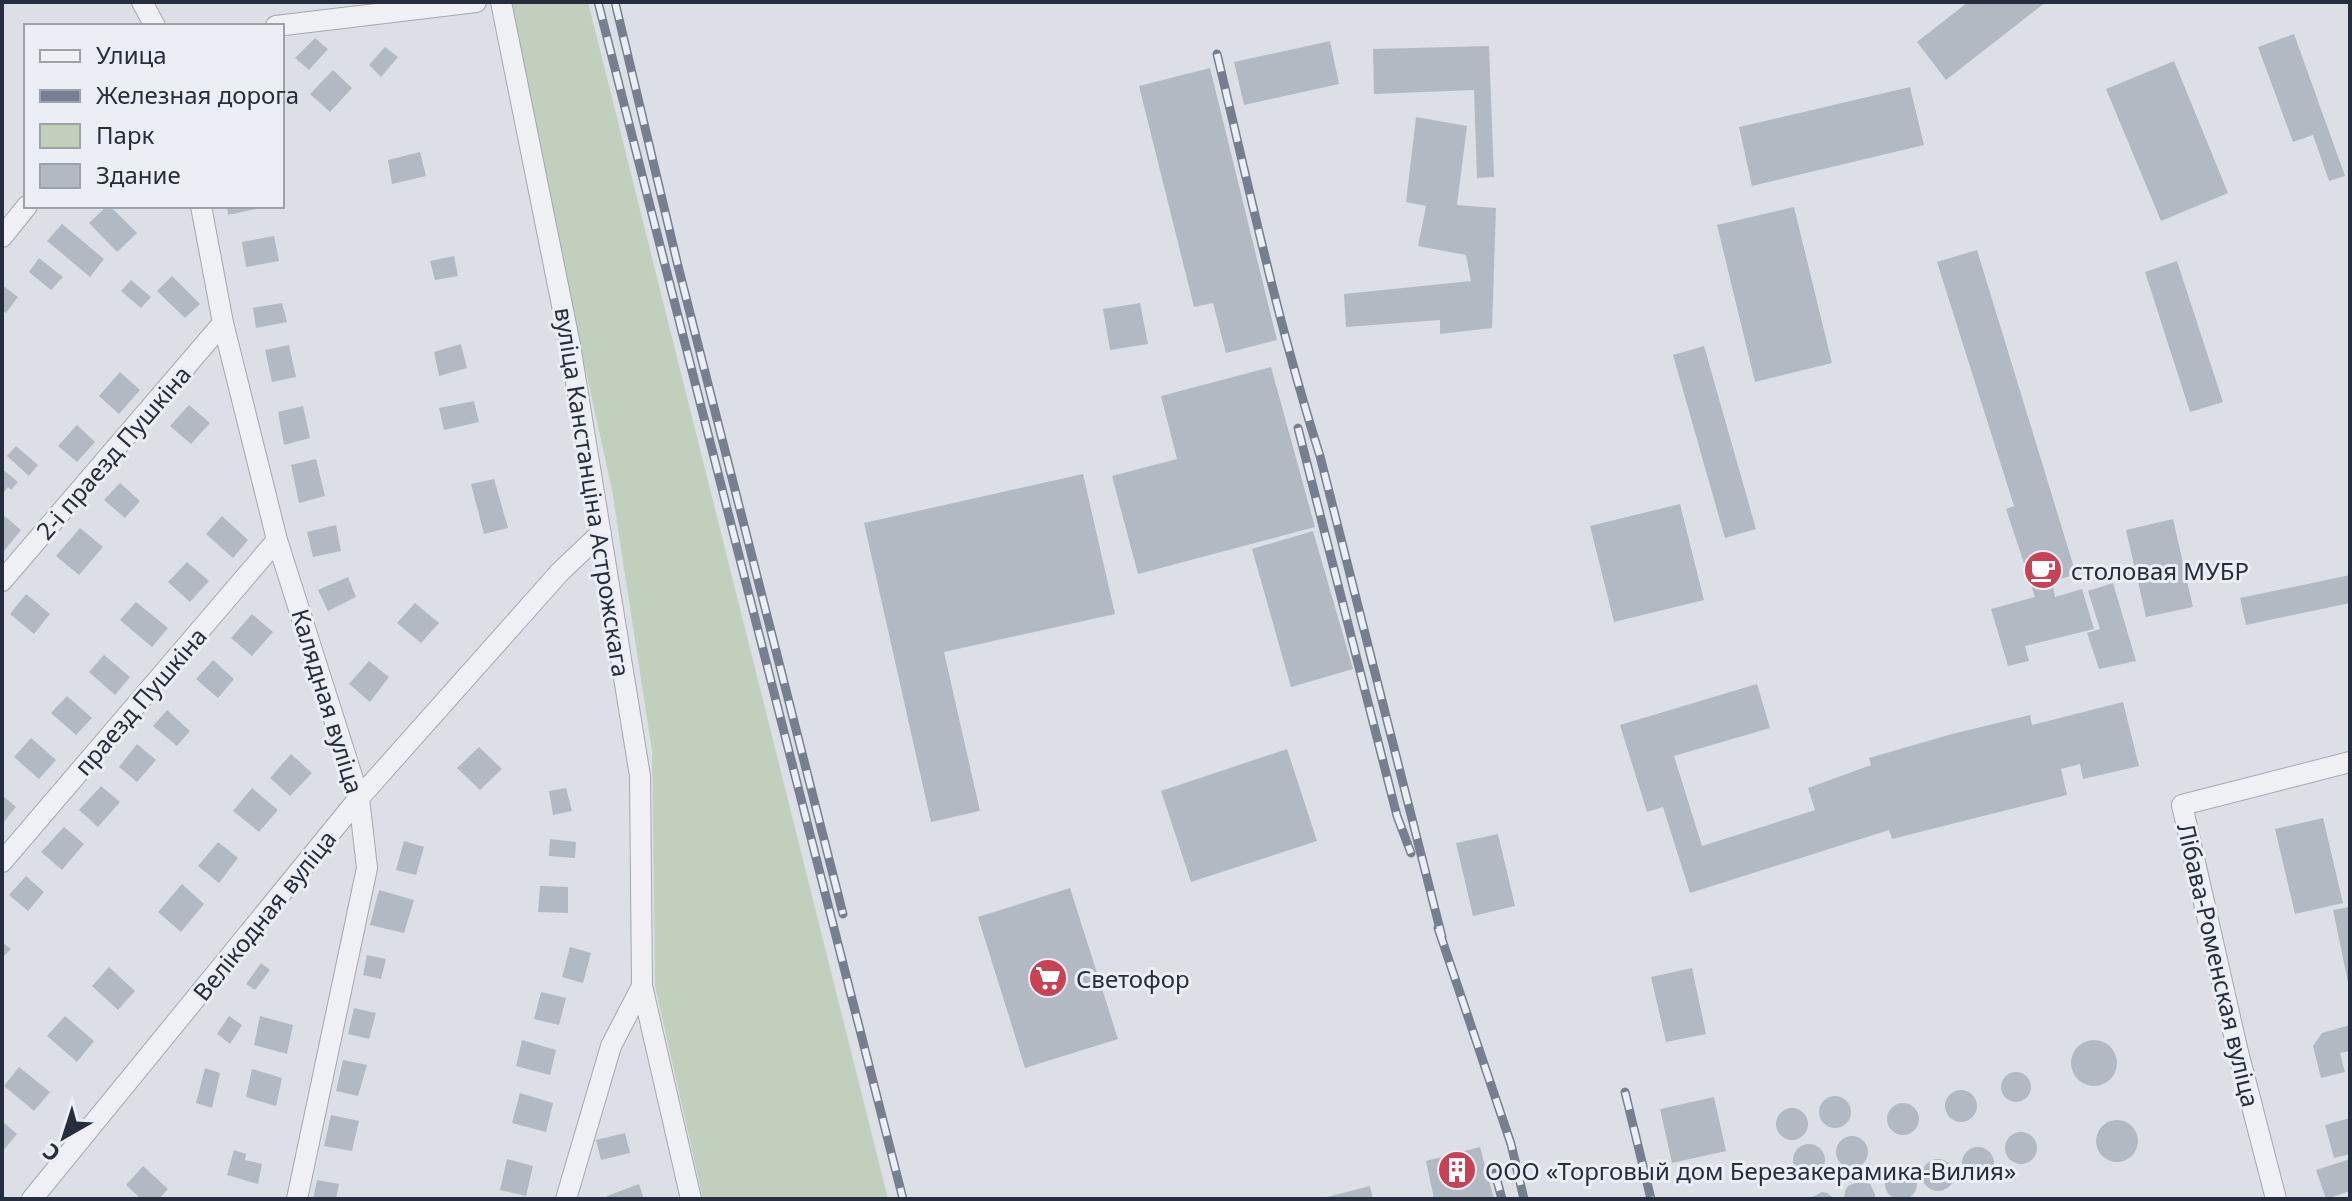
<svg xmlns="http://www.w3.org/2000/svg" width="2352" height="1201" viewBox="0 0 2352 1201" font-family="'Noto Sans',sans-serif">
  <rect width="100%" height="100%" fill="#dce0e6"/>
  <!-- green -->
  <path fill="#c1d0bd" d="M 512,2 L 588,2 L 888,1199 L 703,1199 L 655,986 L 652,751 L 612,490 L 537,149 Z"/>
  <!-- building -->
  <path fill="#b3b9c2" d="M 1968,2 L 2046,2 L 1946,80 L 1917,42 Z
    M 2294,34 L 2345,176 L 2329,181 L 2313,135 L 2293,142 L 2258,47 Z
    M 315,38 L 328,49 L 309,70 L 295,58 Z
    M 1330,41 L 1339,84 L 1244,105 L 1234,62 Z
    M 1489,46 L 1494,177 L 1477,178 L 1474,90 L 1374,94 L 1373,49 Z
    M 385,47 L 398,57 L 381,77 L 369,65 Z
    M 2174,61 L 2228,193 L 2161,221 L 2106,89 Z
    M 1210,68 L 1277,340 L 1226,353 L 1213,303 L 1194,307 L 1139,86 Z
    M 333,70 L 352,88 L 330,112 L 310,94 Z
    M 1910,87 L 1924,145 L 1752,186 L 1739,127 Z
    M 1416,117 L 1467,126 L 1457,205 L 1496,208 L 1492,328 L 1440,334 L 1440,320 L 1346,327 L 1344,294 L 1471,281 L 1466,255 L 1418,246 L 1426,206 L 1406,202 Z
    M 420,152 L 426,176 L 392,184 L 388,160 Z
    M 107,206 L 110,206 L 137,233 L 117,252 L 89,223 Z
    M 227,206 L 265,206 L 265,207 L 228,215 Z
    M 1794,207 L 1832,363 L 1755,382 L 1717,225 Z
    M 62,224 L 104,259 L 90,277 L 47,241 Z
    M 274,236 L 279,261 L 246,267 L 242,242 Z
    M 1977,250 L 2076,574 L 2052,582 L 2055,597 L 2082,589 L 2094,629 L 2025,646 L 2029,661 L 2008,666 L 1991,609 L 2035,597 L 2006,509 L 2014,506 L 1937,262 Z
    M 454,256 L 458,276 L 435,280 L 430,261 Z
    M 39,258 L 63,277 L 51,290 L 29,272 Z
    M 2177,261 L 2223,402 L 2190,412 L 2145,272 Z
    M 172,276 L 200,304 L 185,318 L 157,291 Z
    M 131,280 L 151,297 L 141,308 L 121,291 Z
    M 2,285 L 18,297 L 6,313 L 2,310 Z
    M 282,303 L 287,322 L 256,328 L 253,308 Z
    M 1140,303 L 1148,344 L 1110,350 L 1103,309 Z
    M 461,344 L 467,368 L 439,376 L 434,352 Z
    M 289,345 L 296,377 L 272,382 L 265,350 Z
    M 1704,346 L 1756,529 L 1725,538 L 1673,355 Z
    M 1271,367 L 1315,527 L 1138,574 L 1112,476 L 1177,459 L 1161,396 Z
    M 120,372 L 140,390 L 119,414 L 99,396 Z
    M 474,401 L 479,422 L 444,430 L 439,408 Z
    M 189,405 L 210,423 L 191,444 L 170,426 Z
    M 303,406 L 310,438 L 284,445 L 278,412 Z
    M 77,425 L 95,442 L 77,462 L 58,446 Z
    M 16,446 L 38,465 L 29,476 L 7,456 Z
    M 316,459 L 325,496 L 299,503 L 291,465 Z
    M 2,469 L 18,482 L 11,490 L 8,487 L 2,495 Z
    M 1083,474 L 1115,614 L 944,652 L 980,811 L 931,822 L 864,523 Z
    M 494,479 L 508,528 L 484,534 L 471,484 Z
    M 120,483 L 140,501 L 125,518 L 104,500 Z
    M 1680,504 L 1704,600 L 1614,622 L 1590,526 Z
    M 2,514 L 21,530 L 4,551 L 2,549 Z
    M 222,516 L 248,540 L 233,558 L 206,534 Z
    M 2173,519 L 2193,607 L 2146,617 L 2126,530 Z
    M 336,525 L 341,551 L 313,557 L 307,532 Z
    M 80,528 L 103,547 L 79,575 L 56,556 Z
    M 1313,531 L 1353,669 L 1291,687 L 1252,549 Z
    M 187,562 L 209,581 L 190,602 L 168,582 Z
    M 2350,575 L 2350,603 L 2246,625 L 2240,598 Z
    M 348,577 L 356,597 L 328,611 L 318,590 Z
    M 2113,583 L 2136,661 L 2099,669 L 2087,633 L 2100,629 L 2088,591 Z
    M 26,594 L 50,614 L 34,634 L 10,614 Z
    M 136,602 L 168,628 L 152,647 L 120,620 Z
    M 415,603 L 439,623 L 421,643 L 397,623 Z
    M 252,614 L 273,632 L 252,656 L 231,638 Z
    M 104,655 L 130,677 L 115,695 L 89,672 Z
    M 213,660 L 234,679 L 218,698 L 196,679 Z
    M 369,661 L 389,677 L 370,702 L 349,684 Z
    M 1757,684 L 1770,728 L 1674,756 L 1702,846 L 1815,810 L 1808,788 L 1871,765 L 1869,758 L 1952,734 L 2030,715 L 2032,725 L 2123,702 L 2139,766 L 2083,779 L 2080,764 L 2061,769 L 2067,795 L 1892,839 L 1889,830 L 1690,893 L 1663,807 L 1647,812 L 1620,725 Z
    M 67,696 L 92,718 L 76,735 L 51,713 Z
    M 167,710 L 190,731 L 177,746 L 153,726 Z
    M 31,738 L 56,760 L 39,779 L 14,757 Z
    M 137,744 L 156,760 L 137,782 L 119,767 Z
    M 479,747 L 502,769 L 480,790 L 457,768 Z
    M 1287,749 L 1317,841 L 1191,882 L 1161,791 Z
    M 291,754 L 312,773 L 290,796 L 270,778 Z
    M 101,786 L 120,802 L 98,827 L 79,810 Z
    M 252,788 L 278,810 L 259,832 L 233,811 Z
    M 566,788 L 572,811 L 553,815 L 549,791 Z
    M 2,795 L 16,807 L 2,824 Z
    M 2323,818 L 2343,903 L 2295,914 L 2275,829 Z
    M 64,827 L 84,844 L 62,870 L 41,852 Z
    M 1498,834 L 1515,906 L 1473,916 L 1456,843 Z
    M 550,839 L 576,842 L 575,858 L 549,856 Z
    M 404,841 L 424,847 L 416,875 L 396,870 Z
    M 218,842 L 238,858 L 219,883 L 198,866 Z
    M 26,876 L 44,892 L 28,911 L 9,895 Z
    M 182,884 L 204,904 L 181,932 L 158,912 Z
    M 540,886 L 568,887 L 568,913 L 538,912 Z
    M 1070,888 L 1118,1039 L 1025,1068 L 978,917 Z
    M 379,890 L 414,900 L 404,933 L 370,925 Z
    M 2350,907 L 2350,987 L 2349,987 L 2333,910 Z
    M 2,942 L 11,949 L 2,958 Z
    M 570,947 L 591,953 L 583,983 L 562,977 Z
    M 367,955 L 386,959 L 381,979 L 363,975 Z
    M 261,963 L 270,970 L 255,990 L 246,984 Z
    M 109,967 L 135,991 L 118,1010 L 92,986 Z
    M 1692,968 L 1706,1034 L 1666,1042 L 1651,977 Z
    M 541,992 L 566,998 L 559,1025 L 534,1019 Z
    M 354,1008 L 376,1013 L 369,1039 L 348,1034 Z
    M 65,1016 L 94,1041 L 77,1062 L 47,1036 Z
    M 229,1016 L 242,1025 L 230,1044 L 217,1034 Z
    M 260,1016 L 293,1025 L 287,1054 L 254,1045 Z
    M 2350,1025 L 2350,1051 L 2340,1053 L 2345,1072 L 2321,1078 L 2313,1046 L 2322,1033 Z
    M 522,1040 L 556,1050 L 550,1075 L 516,1066 Z
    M2071 1063a23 23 0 1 1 46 0a23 23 0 1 1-46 0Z
    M 343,1060 L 367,1065 L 358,1096 L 336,1091 Z
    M 19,1067 L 50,1092 L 34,1111 L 4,1086 Z
    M 205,1068 L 220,1073 L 212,1108 L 196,1103 Z
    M 252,1069 L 282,1078 L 276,1106 L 246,1097 Z
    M2001 1087a15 15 0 1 1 30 0a15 15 0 1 1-30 0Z
    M1945 1106a16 16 0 1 1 32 0a16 16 0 1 1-32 0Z
    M 520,1093 L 553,1103 L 546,1132 L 512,1123 Z
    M1819 1112a16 16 0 1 1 32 0a16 16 0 1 1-32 0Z
    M 1714,1097 L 1726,1151 L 1672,1163 L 1660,1109 Z
    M1887 1119a16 16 0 1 1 32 0a16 16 0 1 1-32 0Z
    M1776 1124a16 16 0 1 1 32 0a16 16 0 1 1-32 0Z
    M 331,1115 L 359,1121 L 352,1151 L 324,1146 Z
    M 2350,1118 L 2350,1154 L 2334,1158 L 2325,1125 Z
    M2096 1141a21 21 0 1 1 42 0a21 21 0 1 1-42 0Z
    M 2,1121 L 17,1134 L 2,1152 Z
    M2005 1148a16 16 0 1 1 32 0a16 16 0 1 1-32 0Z
    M 625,1133 L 630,1153 L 601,1160 L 596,1140 Z
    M1836 1152a16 16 0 1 1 32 0a16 16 0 1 1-32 0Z
    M1793 1160a16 16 0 1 1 32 0a16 16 0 1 1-32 0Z
    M 1480,1147 L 1494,1199 L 1434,1199 L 1426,1161 Z
    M1962 1163a16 16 0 1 1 32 0a16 16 0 1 1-32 0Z
    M 234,1150 L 246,1154 L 245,1160 L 262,1164 L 258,1184 L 227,1175 Z
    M 507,1159 L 533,1166 L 526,1196 L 500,1190 Z
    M 2350,1159 L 2350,1191 L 2326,1199 L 2316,1170 Z
    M1922 1175a16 16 0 1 1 32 0a16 16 0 1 1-32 0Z
    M 143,1166 L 168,1189 L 159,1199 L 141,1199 L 126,1185 Z
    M1885 1184a16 16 0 1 1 32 0a16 16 0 1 1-32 0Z
    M 317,1180 L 339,1184 L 336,1199 L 313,1199 Z
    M 1860,1181 L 1870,1184 L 1875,1194 L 1875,1199 L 1844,1199 L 1845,1191 L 1848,1186 Z
    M 639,1184 L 644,1199 L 608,1199 L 607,1196 Z
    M 1370,1186 L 1373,1199 L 1323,1199 L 1323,1198 Z
    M 1822,1192 L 1827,1193 L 1835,1199 L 1808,1199 Z"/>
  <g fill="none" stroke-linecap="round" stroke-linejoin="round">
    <!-- minor casing -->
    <g stroke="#a2a7b0" stroke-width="22">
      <path id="minor" d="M 142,2 L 155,26
        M 501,2 L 570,345 L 640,776 L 642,986 L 691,1199
        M 276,26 L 476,2
        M 201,206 L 223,323 L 277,540 L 359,798 L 367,868 L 297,1199
        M 2,237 L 27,206
        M 2,581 L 223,323
        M 2,862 L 277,540
        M 32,1199 L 359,798 L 560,572 L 601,533
        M 566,1199 L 611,1046 L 642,986
        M 2276,1199 L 2237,1048 L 2182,805 L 2350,762"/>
    </g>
    <!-- minor -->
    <use href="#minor" stroke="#eef0f4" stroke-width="20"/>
    <!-- rail casing -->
    <g stroke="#767f8f" stroke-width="9">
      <path id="rail" d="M 598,2 L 903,1199
        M 615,2 L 678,266 L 843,914
        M 1217,54 C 1249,188 1278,324 1320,456 L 1442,937
        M 1298,428 L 1397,816 L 1411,853
        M 1438,928 L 1511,1144 L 1524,1199
        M 1625,1092 L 1651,1199
        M 1495,1173 L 1502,1199"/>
    </g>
    <!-- rail -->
    <use href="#rail" stroke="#ebeef4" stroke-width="6" stroke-dasharray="18" stroke-linecap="butt"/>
  </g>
  <!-- icons -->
  <defs>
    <g id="cafe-disc" transform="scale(2)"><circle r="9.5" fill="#ca4153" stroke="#ebeef4"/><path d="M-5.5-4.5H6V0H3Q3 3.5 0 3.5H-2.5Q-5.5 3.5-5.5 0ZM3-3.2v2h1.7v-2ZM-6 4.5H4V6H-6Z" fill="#fff"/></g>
    <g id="supermarket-disc" transform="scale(2)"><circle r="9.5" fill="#ca4153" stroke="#ebeef4"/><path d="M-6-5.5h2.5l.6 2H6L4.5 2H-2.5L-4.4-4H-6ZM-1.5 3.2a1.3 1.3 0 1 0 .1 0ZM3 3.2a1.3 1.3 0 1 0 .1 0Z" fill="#fff"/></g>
    <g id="building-disc" transform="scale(2)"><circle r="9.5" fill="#ca4153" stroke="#ebeef4"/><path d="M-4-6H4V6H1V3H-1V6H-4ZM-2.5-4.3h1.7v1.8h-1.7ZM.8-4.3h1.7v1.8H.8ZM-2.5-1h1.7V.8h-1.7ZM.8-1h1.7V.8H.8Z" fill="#fff"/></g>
  </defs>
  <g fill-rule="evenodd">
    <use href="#cafe-disc" x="2043" y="570"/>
    <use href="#supermarket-disc" x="1048" y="978"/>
    <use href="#building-disc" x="1457" y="1170"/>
  </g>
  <g text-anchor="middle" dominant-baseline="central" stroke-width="6" stroke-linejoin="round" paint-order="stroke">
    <!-- street labels -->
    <g font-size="24" fill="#262d3c" stroke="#ebeef4">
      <text transform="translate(113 452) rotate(-49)">2-і праезд Пушкіна</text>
      <text transform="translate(593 492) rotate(81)">вуліца Канстанціна Астрожскага</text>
      <text transform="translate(140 701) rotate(-49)">праезд Пушкіна</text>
      <text transform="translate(328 701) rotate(73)">Калядная вуліца</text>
      <text transform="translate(264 915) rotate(-51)">Велікодная вуліца</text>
      <text transform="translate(2219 965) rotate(77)">Лібава-Роменская вуліца</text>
    </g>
    <!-- poi labels -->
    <g font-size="24" fill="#262d3c" stroke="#ebeef4" text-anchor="start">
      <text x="2071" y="570">столовая МУБР</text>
      <text x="1076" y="978">Светофор</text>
      <text x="1485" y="1170">ООО «Торговый дом Березакерамика-Вилия»</text>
    </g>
  </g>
  <!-- border -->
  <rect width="2352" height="1201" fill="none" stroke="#262d3c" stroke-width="8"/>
  <!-- legend -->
  <rect x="24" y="24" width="260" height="184" fill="#ebeef4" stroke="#9ca1aa" stroke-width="2"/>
  <rect x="40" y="50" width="40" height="12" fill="#eef0f4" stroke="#9ca1aa" stroke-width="2"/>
  <text x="96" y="64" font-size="24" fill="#262d3c">Улица</text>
  <rect x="40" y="90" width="40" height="12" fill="#767f8f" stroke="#9ca1aa" stroke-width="2"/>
  <text x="96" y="104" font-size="24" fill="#262d3c">Железная дорога</text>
  <rect x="40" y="124" width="40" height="24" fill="#c1d0bd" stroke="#9ca1aa" stroke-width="2"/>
  <text x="96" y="144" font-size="24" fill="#262d3c">Парк</text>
  <rect x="40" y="164" width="40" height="24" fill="#b3b9c2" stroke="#9ca1aa" stroke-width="2"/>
  <text x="96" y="184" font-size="24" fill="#262d3c">Здание</text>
  <!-- north arrow -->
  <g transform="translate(64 1137) rotate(219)" stroke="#ebeef4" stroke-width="6" paint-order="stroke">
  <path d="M0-6L14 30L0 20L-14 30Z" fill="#262d3c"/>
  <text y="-12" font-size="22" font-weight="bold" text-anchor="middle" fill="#262d3c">С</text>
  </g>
</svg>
